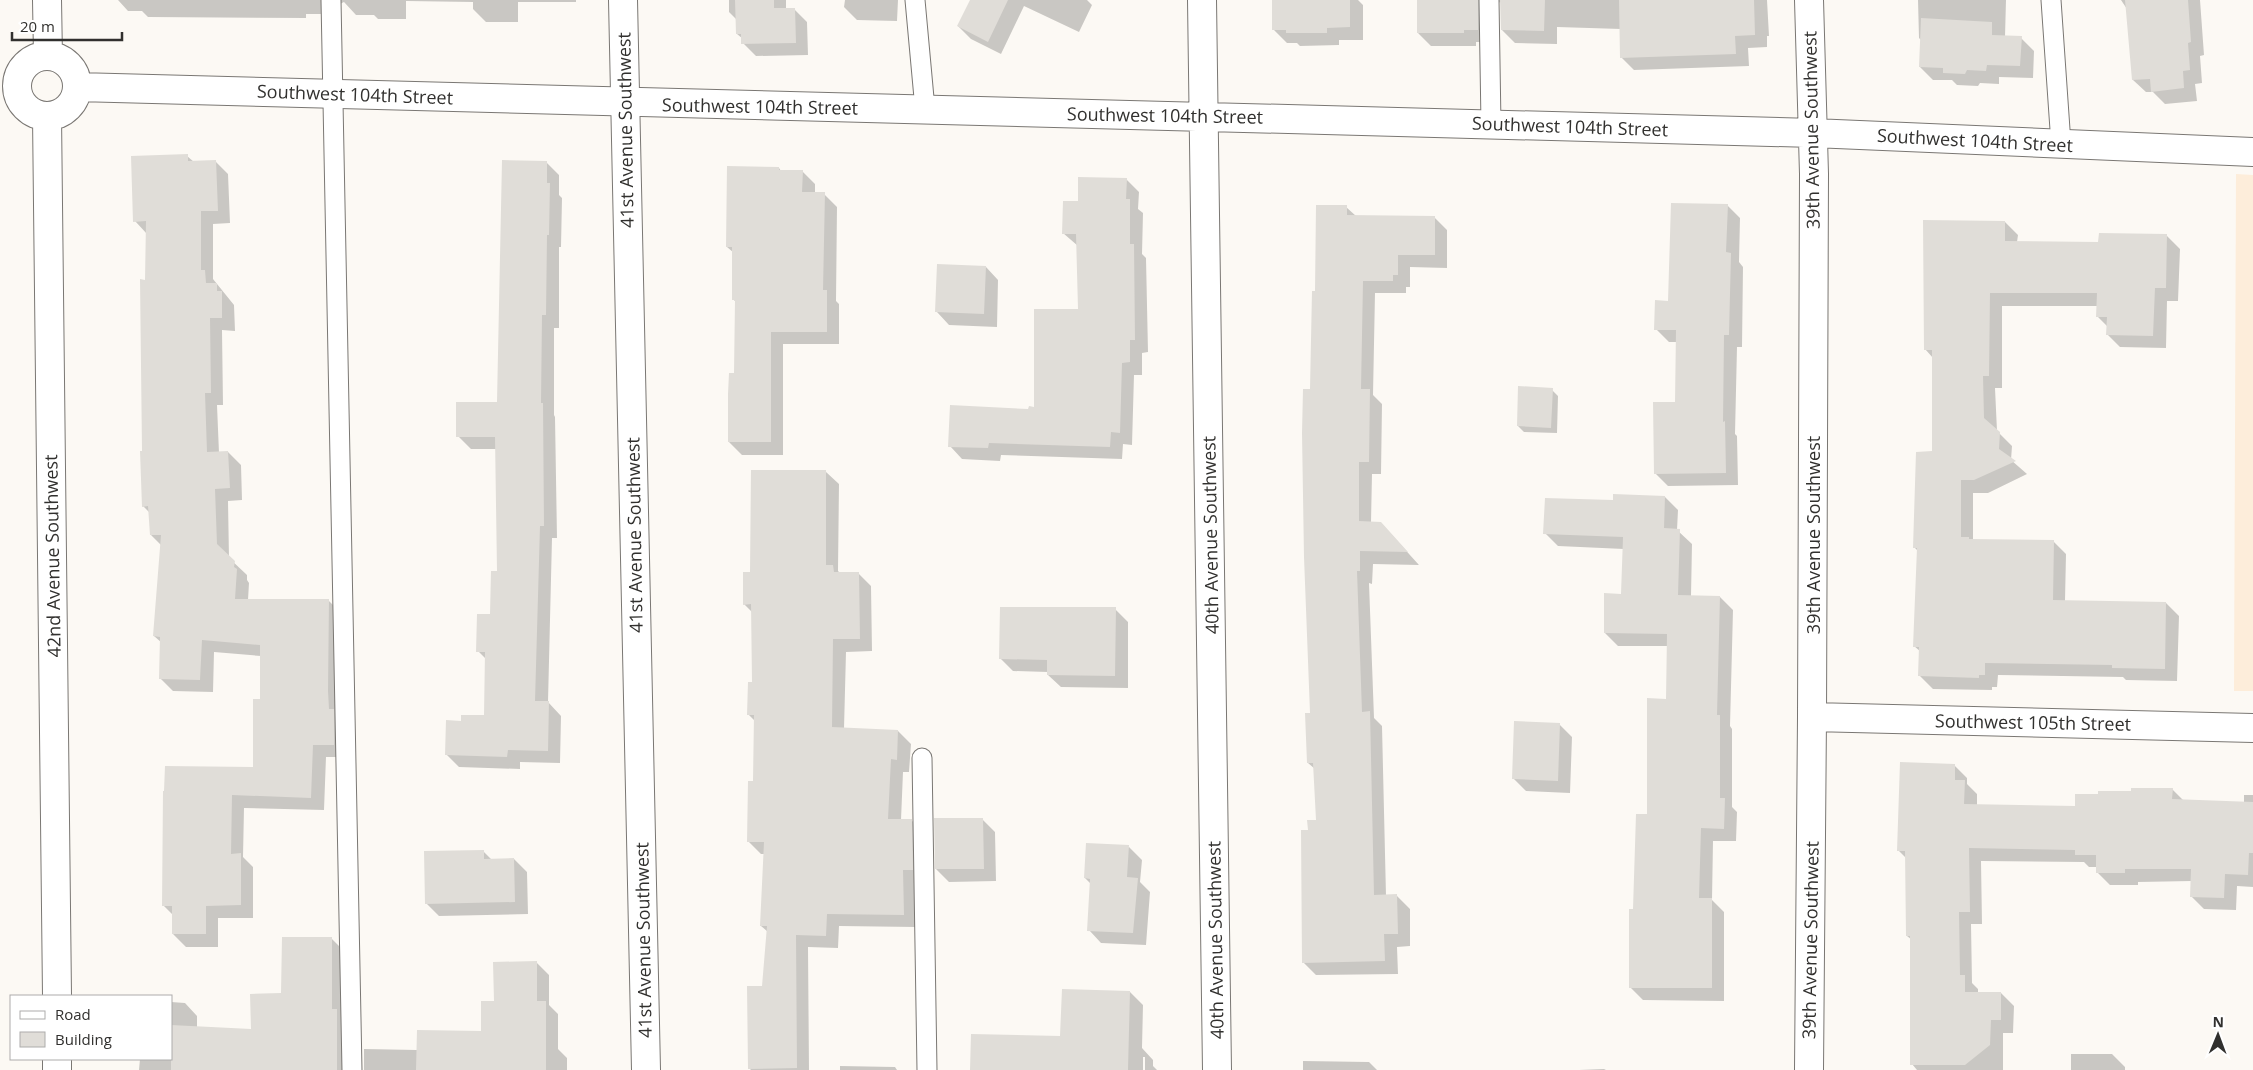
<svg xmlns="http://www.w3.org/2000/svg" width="2253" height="1070" viewBox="0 0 2253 1070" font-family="'Open Sans',sans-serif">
  <rect width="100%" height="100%" fill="#fcf9f4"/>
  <!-- industrial -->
  <path fill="#fdedda" d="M 2236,174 L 2253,175 L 2253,691 L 2234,691 Z"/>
  <!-- shadow -->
  <path fill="#0003" d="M 118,0 L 576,0 L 576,2 L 518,2 L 518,22 L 486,22 L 473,9 L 473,2 L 406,1 L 406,19 L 378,19 L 374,15 L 356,15 L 344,2 L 334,7 L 332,14 L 306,14 L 306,18 L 148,17 L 142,11 L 128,11 Z
    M 729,0 L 786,0 L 786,9 L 794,9 L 807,22 L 808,55 L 756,56 L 743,43 L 743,39 L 737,34 L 737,20 L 729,12 Z
    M 845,0 L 898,0 L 897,21 L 857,20 L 844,7 Z
    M 971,0 L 1087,0 L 1092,5 L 1079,32 L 1024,6 L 1001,54 L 971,39 L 958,26 Z
    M 1273,0 L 1358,0 L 1363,5 L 1363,40 L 1339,40 L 1339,45 L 1300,46 L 1297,43 L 1287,43 L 1274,30 Z
    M 1418,0 L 1767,0 L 1769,36 L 1767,36 L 1767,47 L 1748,48 L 1749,66 L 1634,70 L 1621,57 L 1621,29 L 1557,27 L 1557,44 L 1515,43 L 1502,30 L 1501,2 L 1497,3 L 1491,42 L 1476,42 L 1476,46 L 1431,46 L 1418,33 Z
    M 1918,0 L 2006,0 L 2005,37 L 2021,38 L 2034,51 L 2033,78 L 1999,77 L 1999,84 L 1980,83 L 1978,86 L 1957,85 L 1952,80 L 1933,80 L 1920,67 L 1921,40 L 1919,38 Z
    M 2121,0 L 2200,0 L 2204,55 L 2200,56 L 2202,83 L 2195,84 L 2197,101 L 2165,104 L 2153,92 L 2146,92 L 2133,80 L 2127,9 Z
    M 187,156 L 194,162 L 216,162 L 228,174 L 230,223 L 213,224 L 213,279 L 234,305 L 235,331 L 222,330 L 223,405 L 217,405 L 219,453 L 228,452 L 241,465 L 242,500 L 228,501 L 229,558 L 247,575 L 247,580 L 249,583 L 248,600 L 328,600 L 341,613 L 346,757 L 326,757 L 324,810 L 244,808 L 243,857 L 253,867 L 253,918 L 218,918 L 218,947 L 186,947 L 173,934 L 173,915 L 163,905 L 164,792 L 254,769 L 261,700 L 261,656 L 214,652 L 213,692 L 173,691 L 160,678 L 162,643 L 154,636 L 161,545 L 151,535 L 150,513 L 143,506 L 147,234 L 135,221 Z
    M 546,162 L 559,175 L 559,195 L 562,198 L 561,247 L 559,247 L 559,328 L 554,328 L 554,415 L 555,417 L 557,538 L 552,538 L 548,702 L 561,716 L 560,763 L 520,762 L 520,769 L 459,767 L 446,754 L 462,722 L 485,716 L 486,659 L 478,651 L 491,616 L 498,572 L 496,449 L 471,449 L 458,436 L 498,404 Z
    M 779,168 L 781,171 L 802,171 L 815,184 L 815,194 L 824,194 L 837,207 L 836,301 L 839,304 L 839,344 L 783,344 L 783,455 L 742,455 L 729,442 L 735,374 L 736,302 L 733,299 L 734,253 L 727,247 Z
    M 1126,179 L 1139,192 L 1138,209 L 1143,213 L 1142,254 L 1146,258 L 1148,352 L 1142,353 L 1142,375 L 1134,375 L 1132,445 L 1123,444 L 1122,459 L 1001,455 L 1000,461 L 962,459 L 950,446 L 1036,408 L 1079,310 L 1078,246 L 1063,233 L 1079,202 Z
    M 1727,205 L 1740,218 L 1739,262 L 1743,267 L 1742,347 L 1737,347 L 1735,434 L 1737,436 L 1738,485 L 1668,486 L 1655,473 L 1676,403 L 1677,342 L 1669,342 L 1656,329 Z
    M 1346,207 L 1356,216 L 1434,217 L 1447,230 L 1447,268 L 1410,267 L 1410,287 L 1406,287 L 1406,293 L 1375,293 L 1373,395 L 1382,404 L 1381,474 L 1372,474 L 1371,523 L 1381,523 L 1419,565 L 1373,564 L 1372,584 L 1369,583 L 1374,718 L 1382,726 L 1386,896 L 1397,896 L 1410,909 L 1410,946 L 1397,947 L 1398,974 L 1316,975 L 1303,962 L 1309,831 L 1317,822 L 1315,769 L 1308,763 L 1311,714 L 1311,390 Z
    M 2005,222 L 2018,235 L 2017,242 L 2100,243 L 2167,236 L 2180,249 L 2178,301 L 2167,301 L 2166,348 L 2120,347 L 2107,334 L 2108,327 L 2098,317 L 2098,306 L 2002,306 L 2002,388 L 1995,388 L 1997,431 L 2012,446 L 2011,460 L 2027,474 L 1988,493 L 1973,493 L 1973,540 L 2053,541 L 2066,554 L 2065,601 L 2166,603 L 2179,616 L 2177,681 L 2126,680 L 2123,677 L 1998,675 L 1997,687 L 1992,687 L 1992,690 L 1933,689 L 1920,676 L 1921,652 L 1914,646 L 1918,551 L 1914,547 L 1934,452 L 1933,358 L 1925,349 Z
    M 986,267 L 998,280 L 997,327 L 949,325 L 937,312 Z
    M 1552,390 L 1558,396 L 1557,433 L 1524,432 L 1518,426 Z
    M 826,472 L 839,484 L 838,571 L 840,573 L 858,573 L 871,586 L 872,651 L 846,652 L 844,729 L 898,731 L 911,744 L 909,772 L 903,772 L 901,820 L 911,820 L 924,832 L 916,927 L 839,926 L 838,948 L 808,947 L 809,1070 L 751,1070 L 749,1068 L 764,987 L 768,932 L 761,926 L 765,854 L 761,854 L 748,841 L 754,782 L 755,721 L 748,714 L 754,683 L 753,613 L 744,604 L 752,573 Z
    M 1665,497 L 1678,510 L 1677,530 L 1692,544 L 1691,596 L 1720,597 L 1733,610 L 1730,726 L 1732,729 L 1732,807 L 1737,812 L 1736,841 L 1713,841 L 1712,900 L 1724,912 L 1724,1001 L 1643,1000 L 1630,987 L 1634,911 L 1667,700 L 1668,646 L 1618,646 L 1605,633 L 1622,595 L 1624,549 L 1558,546 L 1545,533 L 1614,501 Z
    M 1115,609 L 1128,622 L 1128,688 L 1061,687 L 1048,675 L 1048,672 L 1013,671 L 1000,658 Z
    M 1559,724 L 1572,737 L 1570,793 L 1526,791 L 1513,778 Z
    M 1954,765 L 1967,778 L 1967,784 L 1977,794 L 1977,806 L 2076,807 L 2172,789 L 2184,801 L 2244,803 L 2244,795 L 2253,795 L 2253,887 L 2237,886 L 2236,910 L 2204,909 L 2191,896 L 2192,881 L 2138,882 L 2138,885 L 2110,885 L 2097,872 L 2097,867 L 2089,867 L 2084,862 L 1981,861 L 1982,924 L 1971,924 L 1972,983 L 1978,989 L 1978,993 L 2001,993 L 2014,1006 L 2013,1033 L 2003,1033 L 2003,1070 L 1917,1070 L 1912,1064 L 1912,940 L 1907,936 L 1906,858 L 1898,850 Z
    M 982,819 L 995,832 L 996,881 L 949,882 L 936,869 Z
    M 1129,847 L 1142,860 L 1140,882 L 1150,892 L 1146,945 L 1101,943 L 1089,930 L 1091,884 L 1085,878 Z
    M 483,851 L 492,860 L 514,859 L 527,872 L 528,914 L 439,916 L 426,903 Z
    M 331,938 L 343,950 L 353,1070 L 139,1070 L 140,1059 L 171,1059 L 171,1002 L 185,1003 L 197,1016 L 197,1027 L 252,1030 Z
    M 536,962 L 549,975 L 549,1005 L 558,1014 L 558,1049 L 567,1058 L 567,1070 L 364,1070 L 364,1049 L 417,1050 L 483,1033 L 495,1002 Z
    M 1130,992 L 1143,1005 L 1142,1048 L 1153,1060 L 1153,1066 L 1157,1070 L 1145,1070 L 1145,1057 L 1143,1057 L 1143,1070 L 971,1070 L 1062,1037 Z
    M 2071,1054 L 2112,1054 L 2125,1067 L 2125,1070 L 2071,1070 Z
    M 1303,1061 L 1369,1062 L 1377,1070 L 1303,1070 Z
    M 840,1066 L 895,1067 L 897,1070 L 840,1070 Z
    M 1604,1069 L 1606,1070 L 1579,1070 Z"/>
  <!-- building -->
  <path fill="#e0ddd8" d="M 735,0 L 774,0 L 774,8 L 795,8 L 796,43 L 741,44 L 741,34 L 736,34 Z
    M 970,0 L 1008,0 L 988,42 L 957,26 Z
    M 1272,0 L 1350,0 L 1350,27 L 1327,28 L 1327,33 L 1286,33 L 1286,30 L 1272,30 Z
    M 1417,0 L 1478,0 L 1478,30 L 1464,30 L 1464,33 L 1417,33 Z
    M 1500,0 L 1545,0 L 1544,31 L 1501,30 Z
    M 1619,0 L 1754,0 L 1755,35 L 1735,36 L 1736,54 L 1620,58 Z
    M 2125,0 L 2188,0 L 2191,42 L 2188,43 L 2190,70 L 2183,71 L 2184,88 L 2151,92 L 2150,79 L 2132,80 Z
    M 1921,18 L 1992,22 L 1992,35 L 2022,36 L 2020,66 L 1987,65 L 1986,71 L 1967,70 L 1965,74 L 1943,73 L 1943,68 L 1919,67 Z
    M 188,154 L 188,161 L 216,160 L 218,211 L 201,211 L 201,270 L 205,270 L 206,283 L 217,283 L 217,291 L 222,291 L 222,318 L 210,318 L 211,393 L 205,393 L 207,452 L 228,451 L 230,488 L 215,489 L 217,544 L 235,561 L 234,567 L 237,569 L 235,599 L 329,599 L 328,691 L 329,709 L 334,709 L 334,745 L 313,745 L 311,798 L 232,795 L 231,854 L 241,853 L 241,905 L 206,906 L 206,934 L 172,934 L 172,906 L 162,906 L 163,791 L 164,791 L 165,766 L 253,767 L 253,699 L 260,699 L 260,645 L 202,640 L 200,680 L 159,679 L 160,637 L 153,636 L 161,535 L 150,535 L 148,506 L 142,507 L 140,451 L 142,451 L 140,279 L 145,280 L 146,221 L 133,222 L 131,156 Z
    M 502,160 L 547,161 L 547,183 L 550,183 L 549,235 L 547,235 L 546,315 L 542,315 L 541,403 L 543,403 L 544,526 L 540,526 L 535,701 L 549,701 L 548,751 L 508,750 L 507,757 L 445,755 L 446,720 L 461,721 L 461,715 L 484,715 L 485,652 L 476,652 L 477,614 L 490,614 L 491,571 L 497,571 L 495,437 L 456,437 L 456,402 L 497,402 Z
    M 727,166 L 779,167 L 779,170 L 803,170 L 802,192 L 825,192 L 823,290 L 827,290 L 827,332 L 771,332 L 771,442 L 728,442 L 728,394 L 729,373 L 734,373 L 735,300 L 732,300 L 732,247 L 726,247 Z
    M 1078,177 L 1127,178 L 1126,199 L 1130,199 L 1130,244 L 1134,244 L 1135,340 L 1130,340 L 1130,362 L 1122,363 L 1120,433 L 1111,432 L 1110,447 L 989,443 L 988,448 L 948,447 L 950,405 L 1028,409 L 1029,406 L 1034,407 L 1034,309 L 1078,309 L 1076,234 L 1062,234 L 1063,201 L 1078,201 Z
    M 1671,203 L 1728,204 L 1726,252 L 1731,253 L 1729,335 L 1724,335 L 1723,422 L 1725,421 L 1726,473 L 1654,474 L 1653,402 L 1675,402 L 1676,330 L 1654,330 L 1655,300 L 1668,301 Z
    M 1316,205 L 1347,205 L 1347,215 L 1435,216 L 1435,255 L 1398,255 L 1398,275 L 1393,275 L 1393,281 L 1363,281 L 1361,389 L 1370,389 L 1369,462 L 1359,462 L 1359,521 L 1381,522 L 1408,552 L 1360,551 L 1360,571 L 1357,571 L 1362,712 L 1370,711 L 1374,895 L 1397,894 L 1398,934 L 1384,934 L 1385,961 L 1302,963 L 1301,830 L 1308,830 L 1307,820 L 1316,820 L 1313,763 L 1307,763 L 1305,713 L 1310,713 L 1304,557 L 1302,433 L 1303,389 L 1310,389 L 1312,291 L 1315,291 Z
    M 1923,220 L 2005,221 L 2005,241 L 2098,242 L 2099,233 L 2167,234 L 2166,288 L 2155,288 L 2153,336 L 2106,335 L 2107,317 L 2096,317 L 2097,293 L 1990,293 L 1989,376 L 1983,376 L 1984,418 L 2000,432 L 1999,449 L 2016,461 L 1974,480 L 1961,480 L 1961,537 L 1969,537 L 1969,539 L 2054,540 L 2053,600 L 2166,602 L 2165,669 L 2112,668 L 2112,665 L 1985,663 L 1985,675 L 1979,675 L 1979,678 L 1918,676 L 1919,647 L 1913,647 L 1917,548 L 1913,548 L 1916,452 L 1932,451 L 1932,350 L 1924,350 Z
    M 937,264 L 986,266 L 984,314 L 935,312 Z
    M 1518,386 L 1553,388 L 1551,428 L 1517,426 Z
    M 751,470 L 826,470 L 826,565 L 833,565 L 834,572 L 859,572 L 860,639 L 833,639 L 832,727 L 898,730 L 897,760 L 891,759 L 888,819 L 912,819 L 913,870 L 903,870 L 904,915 L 827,914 L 826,936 L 796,935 L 797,1068 L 748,1069 L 747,986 L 762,986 L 767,926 L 760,926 L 764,842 L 747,842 L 748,781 L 753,781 L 754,715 L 747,715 L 748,682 L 752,682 L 751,604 L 743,605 L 743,572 L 750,572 Z
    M 1613,494 L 1665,496 L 1664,528 L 1680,529 L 1678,595 L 1720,596 L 1717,715 L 1720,715 L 1720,798 L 1725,798 L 1724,829 L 1701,828 L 1699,898 L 1712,898 L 1712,988 L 1629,988 L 1629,909 L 1633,909 L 1636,814 L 1647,814 L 1647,698 L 1666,699 L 1667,634 L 1604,633 L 1604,593 L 1621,594 L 1623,537 L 1543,534 L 1545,498 L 1613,500 Z
    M 1000,607 L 1116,607 L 1115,676 L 1047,675 L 1047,660 L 999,659 Z
    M 1514,721 L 1560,723 L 1558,781 L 1512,779 Z
    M 1900,762 L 1955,764 L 1955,780 L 1965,780 L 1964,804 L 2075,806 L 2075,794 L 2098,794 L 2098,791 L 2131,791 L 2131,788 L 2173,788 L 2172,799 L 2253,802 L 2253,853 L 2249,853 L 2248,875 L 2225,874 L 2224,898 L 2190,897 L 2191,869 L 2125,869 L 2125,873 L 2096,873 L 2096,855 L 2075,855 L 2075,850 L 1969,848 L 1970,912 L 1959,912 L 1960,975 L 1965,975 L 1965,992 L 2001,992 L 2001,1020 L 1991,1020 L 1990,1045 L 1965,1065 L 1910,1065 L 1910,936 L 1906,936 L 1905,851 L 1897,851 Z
    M 934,818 L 983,818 L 984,869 L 935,869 Z
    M 1086,843 L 1129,845 L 1127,877 L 1138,878 L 1133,933 L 1087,931 L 1090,879 L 1084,878 Z
    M 484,850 L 484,859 L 514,858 L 515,902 L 425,904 L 424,851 Z
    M 282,937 L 332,937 L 332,1009 L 337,1009 L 337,1070 L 171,1070 L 171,1025 L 251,1029 L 250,994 L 281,993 Z
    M 537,961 L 537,1001 L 546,1001 L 546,1070 L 416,1070 L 417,1030 L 481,1031 L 481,1001 L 494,1001 L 493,962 Z
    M 1062,989 L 1130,991 L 1128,1070 L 970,1070 L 971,1034 L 1060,1036 Z"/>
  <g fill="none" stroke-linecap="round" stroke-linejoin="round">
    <!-- lane casing -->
    <g stroke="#7a7773" stroke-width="21">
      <path id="lane" d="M 331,0 L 352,1070
        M 915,0 L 925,109
        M 1489,0 L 1491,124
        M 2051,0 L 2061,144
        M 922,758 L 927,1070"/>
    </g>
    <!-- street casing -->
    <g stroke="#7a7773" stroke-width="30">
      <path id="street" d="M 47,0 L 48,56
        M 623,0 L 646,1070
        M 1202,0 L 1217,1070
        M 1809,0 L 1814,174 L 1812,717 L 1809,1070
        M17 86a30 30 0 1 1 60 0a30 30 0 1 1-60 0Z
        M 77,87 L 1813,133 L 2253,152
        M 47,116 L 57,996
        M 1812,717 L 2253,728
        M 57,1059 L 57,1070"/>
    </g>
    <!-- lane -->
    <use href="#lane" stroke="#fff" stroke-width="19"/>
    <!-- street -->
    <use href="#street" stroke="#fff" stroke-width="28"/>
  </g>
  <g text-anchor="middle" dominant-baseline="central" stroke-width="4" stroke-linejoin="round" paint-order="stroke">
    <!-- street labels -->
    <g font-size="18" fill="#31302e" stroke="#fff">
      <text transform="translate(355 94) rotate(2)">Southwest 104th Street</text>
      <text transform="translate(760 106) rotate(1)">Southwest 104th Street</text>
      <text transform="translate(1165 115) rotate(1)">Southwest 104th Street</text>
      <text transform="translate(1570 126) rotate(2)">Southwest 104th Street</text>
      <text transform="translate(625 130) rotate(-91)">41st Avenue Southwest</text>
      <text transform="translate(1811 130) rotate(-91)">39th Avenue Southwest</text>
      <text transform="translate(1975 140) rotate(3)">Southwest 104th Street</text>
      <text transform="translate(634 535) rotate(-91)">41st Avenue Southwest</text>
      <text transform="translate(1210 535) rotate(-91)">40th Avenue Southwest</text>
      <text transform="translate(1813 535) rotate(-90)">39th Avenue Southwest</text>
      <text transform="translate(52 556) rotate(-91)">42nd Avenue Southwest</text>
      <text transform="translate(2033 722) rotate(1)">Southwest 105th Street</text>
      <text transform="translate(643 940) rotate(-91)">41st Avenue Southwest</text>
      <text transform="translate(1215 940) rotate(-91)">40th Avenue Southwest</text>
      <text transform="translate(1810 940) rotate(-89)">39th Avenue Southwest</text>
    </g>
  </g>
  <!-- legend -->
  <rect x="10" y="995" width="162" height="65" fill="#ffffff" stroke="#adacab"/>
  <rect x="20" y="1011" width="25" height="8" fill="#ffffff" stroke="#adacab"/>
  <text x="55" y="1020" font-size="15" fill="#31302e">Road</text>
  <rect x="20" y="1032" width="25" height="15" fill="#e0ddd8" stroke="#adacab"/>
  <text x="55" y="1045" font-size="15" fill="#31302e">Building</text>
  <!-- north arrow -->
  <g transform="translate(2218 1035) rotate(1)" stroke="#ffffff" stroke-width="4" paint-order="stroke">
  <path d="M0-4L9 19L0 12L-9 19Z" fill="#31302e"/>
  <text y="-8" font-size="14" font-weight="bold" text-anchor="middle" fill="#31302e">N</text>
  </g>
  <!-- scale -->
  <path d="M12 32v8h110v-8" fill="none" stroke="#31302e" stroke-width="2.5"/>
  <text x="20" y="32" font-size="15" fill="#31302e" stroke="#ffffff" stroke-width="4" paint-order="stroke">20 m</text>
</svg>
